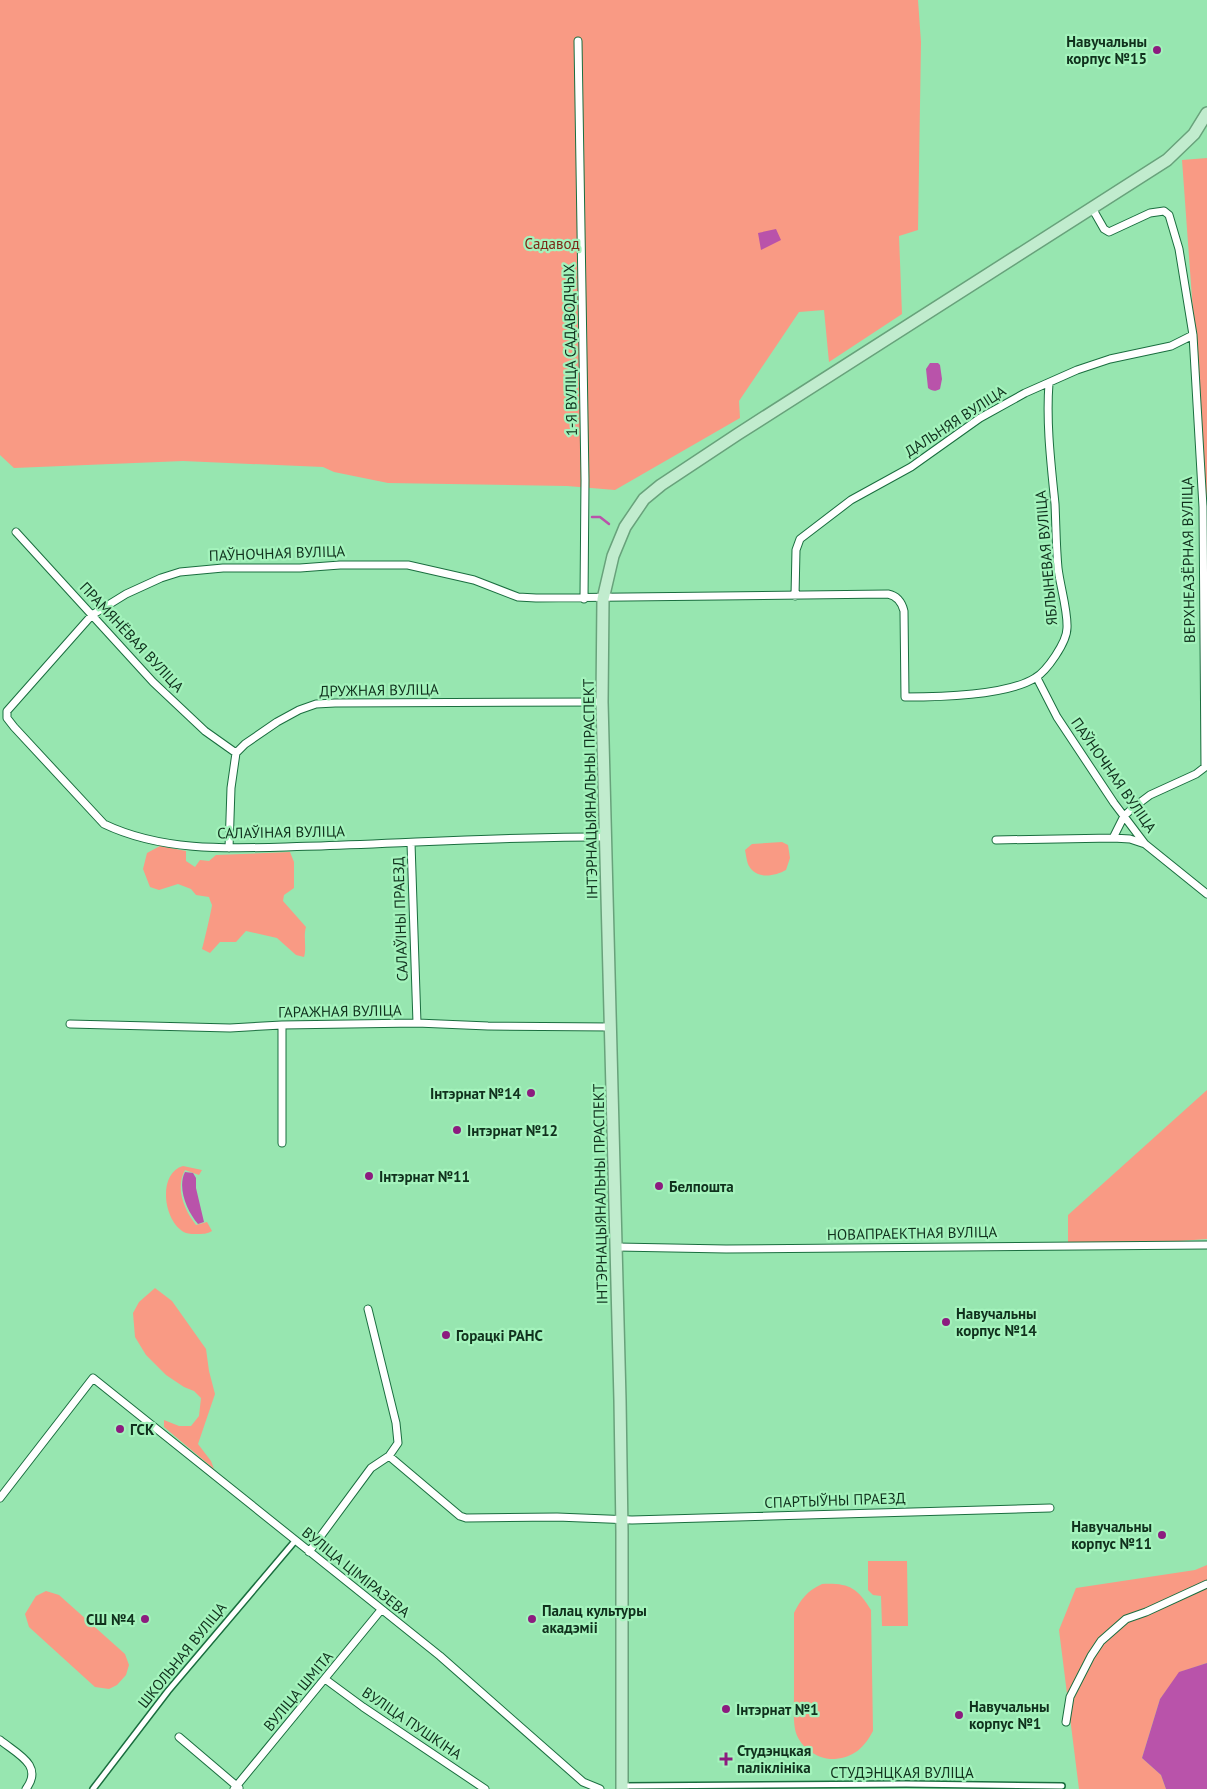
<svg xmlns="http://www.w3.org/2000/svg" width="1207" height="1789" viewBox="0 0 1207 1789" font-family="'PT Sans',sans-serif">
  <rect width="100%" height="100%" fill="#97e6b0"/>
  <!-- green -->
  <path fill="#f99a84" d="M 0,0 L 918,0 L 921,42 L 918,230 L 899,236 L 902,314 L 829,362 L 824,310 L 799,312 L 739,401 L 740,418 L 615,490 L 567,486 L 388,483 L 334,472 L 323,467 L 183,461 L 14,468 L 0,455 Z
    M 1207,158 L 1207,505 L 1182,160 Z
    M 782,842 L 788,845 L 790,858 L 786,870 C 775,876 757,880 749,866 C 747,863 746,855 745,850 L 752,844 Z
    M 160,846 L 186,851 L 186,861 L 195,867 L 200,860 L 209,861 L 216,855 L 290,852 L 294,862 L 294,888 L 284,895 L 283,901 L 306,927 C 303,937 307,947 304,957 L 296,955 L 277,938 L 246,931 L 236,942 L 220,942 L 210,953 L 202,949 C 203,947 212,908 212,905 C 211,903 210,900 209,897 L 196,895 L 191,889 L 178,884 L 159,890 L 150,887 L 143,869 L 147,853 Z
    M 1207,1090 L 1207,1239 L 1068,1249 L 1068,1215 Z
    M 183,1166 L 202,1170 L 199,1175 L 185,1170 C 175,1188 184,1210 196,1225 L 207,1222 L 212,1231 C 207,1234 203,1234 197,1234 C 194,1234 189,1234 186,1233 C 163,1223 157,1173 183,1166 Z
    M 155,1288 L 172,1301 L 206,1349 L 209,1371 L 215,1394 L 198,1444 L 211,1461 L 214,1469 L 164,1427 L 164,1420 L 179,1426 L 191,1426 L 199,1416 L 201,1398 L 194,1391 L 184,1387 L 166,1375 L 146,1355 L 135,1337 L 133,1313 L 139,1302 Z
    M 868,1561 L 907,1561 L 908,1626 L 882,1626 L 881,1596 L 873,1595 L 868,1590 Z
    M 1207,1565 L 1207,1663 L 1180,1672 L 1160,1699 L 1142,1758 L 1161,1775 L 1166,1789 L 1079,1789 L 1059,1630 L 1076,1588 L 1195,1570 Z
    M 822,1584 C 848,1583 857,1587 871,1610 L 873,1731 C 864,1748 854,1757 835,1759 C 817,1760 798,1746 795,1729 C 793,1718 794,1705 794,1694 C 794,1667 794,1640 794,1613 C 801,1599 807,1591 822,1584 Z
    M 46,1591 L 59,1595 L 125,1654 L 129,1665 L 126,1675 L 117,1685 L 109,1689 L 95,1687 L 29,1627 L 25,1614 L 36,1596 Z"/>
  <!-- water -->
  <path fill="#b953aa" d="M 776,229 L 781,240 L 761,250 L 758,233 Z
    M 930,363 L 938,363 L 940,365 L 942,379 L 940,389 C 935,392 932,391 928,388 L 926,369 Z
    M 185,1172 L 193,1173 L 196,1178 L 196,1188 L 204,1222 L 198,1224 C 187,1211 177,1188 185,1172 Z
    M 1207,1663 L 1207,1789 L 1166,1789 L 1161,1775 L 1142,1758 L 1160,1699 L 1179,1672 Z"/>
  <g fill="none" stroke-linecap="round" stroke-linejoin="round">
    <!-- stream -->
    <path stroke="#b953aa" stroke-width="2.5" d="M 592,517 L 600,517 L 609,524"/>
    <!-- pedestrian casing -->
    <g stroke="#1a6e3f" stroke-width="8">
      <path id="pedestrian" d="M 622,1786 L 906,1784 L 1062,1786
        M 93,1789 L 168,1691 L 295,1541"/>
    </g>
    <!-- minor casing -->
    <g stroke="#1a6e3f" stroke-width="9">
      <path id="minor" d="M 578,41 L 585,480 L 584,599
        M 16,532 L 153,682 L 205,731 L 236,753
        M 795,596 L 796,550 L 800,539 L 851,500 L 911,467 L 980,418 L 1025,393 L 1077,370 L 1110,359 L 1171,346 L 1193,335
        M 1037,678 L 1057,717 L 1114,803 L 1145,844 L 1207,894
        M 606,837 C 511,836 416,843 321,846 C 249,847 171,856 104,824 L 14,727 L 7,718 L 7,711 L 92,615 L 126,594 L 161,578 L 180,572 L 223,568 L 300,568 L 340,565 L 408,565 L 474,580 L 518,597 L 536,598 L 888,594 C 898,596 902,603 904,611 L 905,697 C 939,697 1006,696 1035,678 C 1047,671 1067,642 1067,628 C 1068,611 1060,586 1058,568 C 1056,547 1056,525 1055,504 C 1051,464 1046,423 1049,383
        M 1113,838 L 1130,839 L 1145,844
        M 996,840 L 1113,838 L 1124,816 L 1134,807 L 1150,795 L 1196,774 L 1205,767 L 1203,507 L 1193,335 L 1179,249 L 1169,215 L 1164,211 L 1150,213 L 1109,232 L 1104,229 L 1092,208
        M 411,843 L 417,1023
        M 229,848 L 231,788 L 236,753 L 245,744 L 277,722 L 299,710 L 316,704 L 335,703 L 602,702
        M 70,1024 L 230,1028 L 282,1025 L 417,1023 L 488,1026 L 611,1027
        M 282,1143 L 282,1025
        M 617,1247 L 726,1249 L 1207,1245
        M 389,1456 L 460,1516 L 466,1518 L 557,1517 L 632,1520 L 1050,1508
        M 0,1498 L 93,1378 L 440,1656 L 583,1782 L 600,1789
        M 309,1552 L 371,1468 L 389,1456 L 398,1443 L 396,1423 L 368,1309
        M 325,1679 L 363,1707 L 485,1789
        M 1066,1722 L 1070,1697 L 1091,1656 L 1101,1641 L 1126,1619 L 1146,1612 L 1207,1584
        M 179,1737 L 239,1788
        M 0,1740 C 17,1754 44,1765 26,1789
        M 234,1789 L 381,1610"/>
    </g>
    <!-- primary casing -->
    <g stroke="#68a27b" stroke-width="14">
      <path id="primary" d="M 622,1789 L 622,1532 L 620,1400 L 602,702 L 603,599 L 613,556 L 625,527 L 644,499 L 661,485 L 738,434 L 1167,160 L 1194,134 L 1207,113"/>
    </g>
    <!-- pedestrian -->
    <use href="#pedestrian" stroke="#fff" stroke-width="5"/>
    <!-- minor -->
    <use href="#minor" stroke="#fff" stroke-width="7"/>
    <!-- primary -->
    <use href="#primary" stroke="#c1ecce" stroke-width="11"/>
  </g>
  <!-- markers -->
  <g fill="#8c1c7f" stroke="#a4f3bc" stroke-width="2">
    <circle cx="1157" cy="50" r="5"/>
    <circle cx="531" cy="1093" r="5"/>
    <circle cx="457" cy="1130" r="5"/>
    <circle cx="369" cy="1176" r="5"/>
    <circle cx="659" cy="1186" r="5"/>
    <circle cx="946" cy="1322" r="5"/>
    <circle cx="446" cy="1335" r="5"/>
    <circle cx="120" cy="1429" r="5"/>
    <circle cx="1162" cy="1535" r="5"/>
    <circle cx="145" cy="1619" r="5"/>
    <circle cx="532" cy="1619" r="5"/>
    <circle cx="726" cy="1709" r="5"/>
    <circle cx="959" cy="1715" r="5"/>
    <path d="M723.5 1751.5h5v5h5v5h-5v5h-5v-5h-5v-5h5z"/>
  </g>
  <g text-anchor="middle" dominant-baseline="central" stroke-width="4.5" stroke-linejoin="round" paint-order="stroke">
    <!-- poi labels -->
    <g font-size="15" font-weight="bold" fill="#10311d" stroke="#a4f3bc" text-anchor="start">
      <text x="1147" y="41" text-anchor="end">Навучальны<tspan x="1147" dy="17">корпус №15</tspan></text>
      <text x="521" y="1093" text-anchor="end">Інтэрнат №14</text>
      <text x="467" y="1130">Інтэрнат №12</text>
      <text x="379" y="1176">Інтэрнат №11</text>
      <text x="669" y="1186">Белпошта</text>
      <text x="956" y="1313">Навучальны<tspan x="956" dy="17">корпус №14</tspan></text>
      <text x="456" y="1335">Горацкі РАНС</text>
      <text x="130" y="1429">ГСК</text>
      <text x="1152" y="1526" text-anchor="end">Навучальны<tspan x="1152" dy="17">корпус №11</tspan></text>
      <text x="542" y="1610">Палац культуры<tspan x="542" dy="17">акадэміі</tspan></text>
      <text x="135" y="1619" text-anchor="end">СШ №4</text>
      <text x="969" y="1706">Навучальны<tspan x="969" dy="17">корпус №1</tspan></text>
      <text x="736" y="1709">Інтэрнат №1</text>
      <text x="737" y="1750">Студэнцкая<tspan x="737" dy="17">паліклініка</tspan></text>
    </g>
    <!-- park labels -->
    <g font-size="15" fill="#7b2917" stroke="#a4f3bc">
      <text x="552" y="243">Садавод</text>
    </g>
    <!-- street labels -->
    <g font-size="15" fill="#10311d" stroke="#a4f3bc">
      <text transform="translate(570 350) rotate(-91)">1-Я ВУЛІЦА САДАВОДЧЫХ</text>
      <text transform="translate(955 421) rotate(-33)">ДАЛЬНЯЯ ВУЛІЦА</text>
      <text transform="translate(277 553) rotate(-2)">ПАЎНОЧНАЯ ВУЛІЦА</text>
      <text transform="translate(1046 558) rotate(-95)">ЯБЛЫНЕВАЯ ВУЛІЦА</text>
      <text transform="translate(1188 560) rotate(-91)">ВЕРХНЕАЗЁРНАЯ ВУЛІЦА</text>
      <text transform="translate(132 637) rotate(47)">ПРАМЯНЁВАЯ ВУЛІЦА</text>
      <text transform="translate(379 690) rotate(-1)">ДРУЖНАЯ ВУЛІЦА</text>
      <text transform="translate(1114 775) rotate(55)">ПАЎНОЧНАЯ ВУЛІЦА</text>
      <text transform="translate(590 789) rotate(-91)">ІНТЭРНАЦЫЯНАЛЬНЫ ПРАСПЕКТ</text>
      <text transform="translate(281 832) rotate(-1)">САЛАЎІНАЯ ВУЛІЦА</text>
      <text transform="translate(400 919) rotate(-92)">САЛАЎІНЫ ПРАЕЗД</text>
      <text transform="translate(340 1011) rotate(-1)">ГАРАЖНАЯ ВУЛІЦА</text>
      <text transform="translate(600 1194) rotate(-91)">ІНТЭРНАЦЫЯНАЛЬНЫ ПРАСПЕКТ</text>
      <text transform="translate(912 1233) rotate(-1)">НОВАПРАЕКТНАЯ ВУЛІЦА</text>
      <text transform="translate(835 1500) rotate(-2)">СПАРТЫЎНЫ ПРАЕЗД</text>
      <text transform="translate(356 1572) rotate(39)">ВУЛІЦА ЦІМІРАЗЕВА</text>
      <text transform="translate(182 1655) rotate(-51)">ШКОЛЬНАЯ ВУЛІЦА</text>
      <text transform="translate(298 1691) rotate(-50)">ВУЛІЦА ШМІТА</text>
      <text transform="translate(412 1723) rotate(34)">ВУЛІЦА ПУШКІНА</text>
      <text x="902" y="1772">СТУДЭНЦКАЯ ВУЛІЦА</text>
    </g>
  </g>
</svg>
